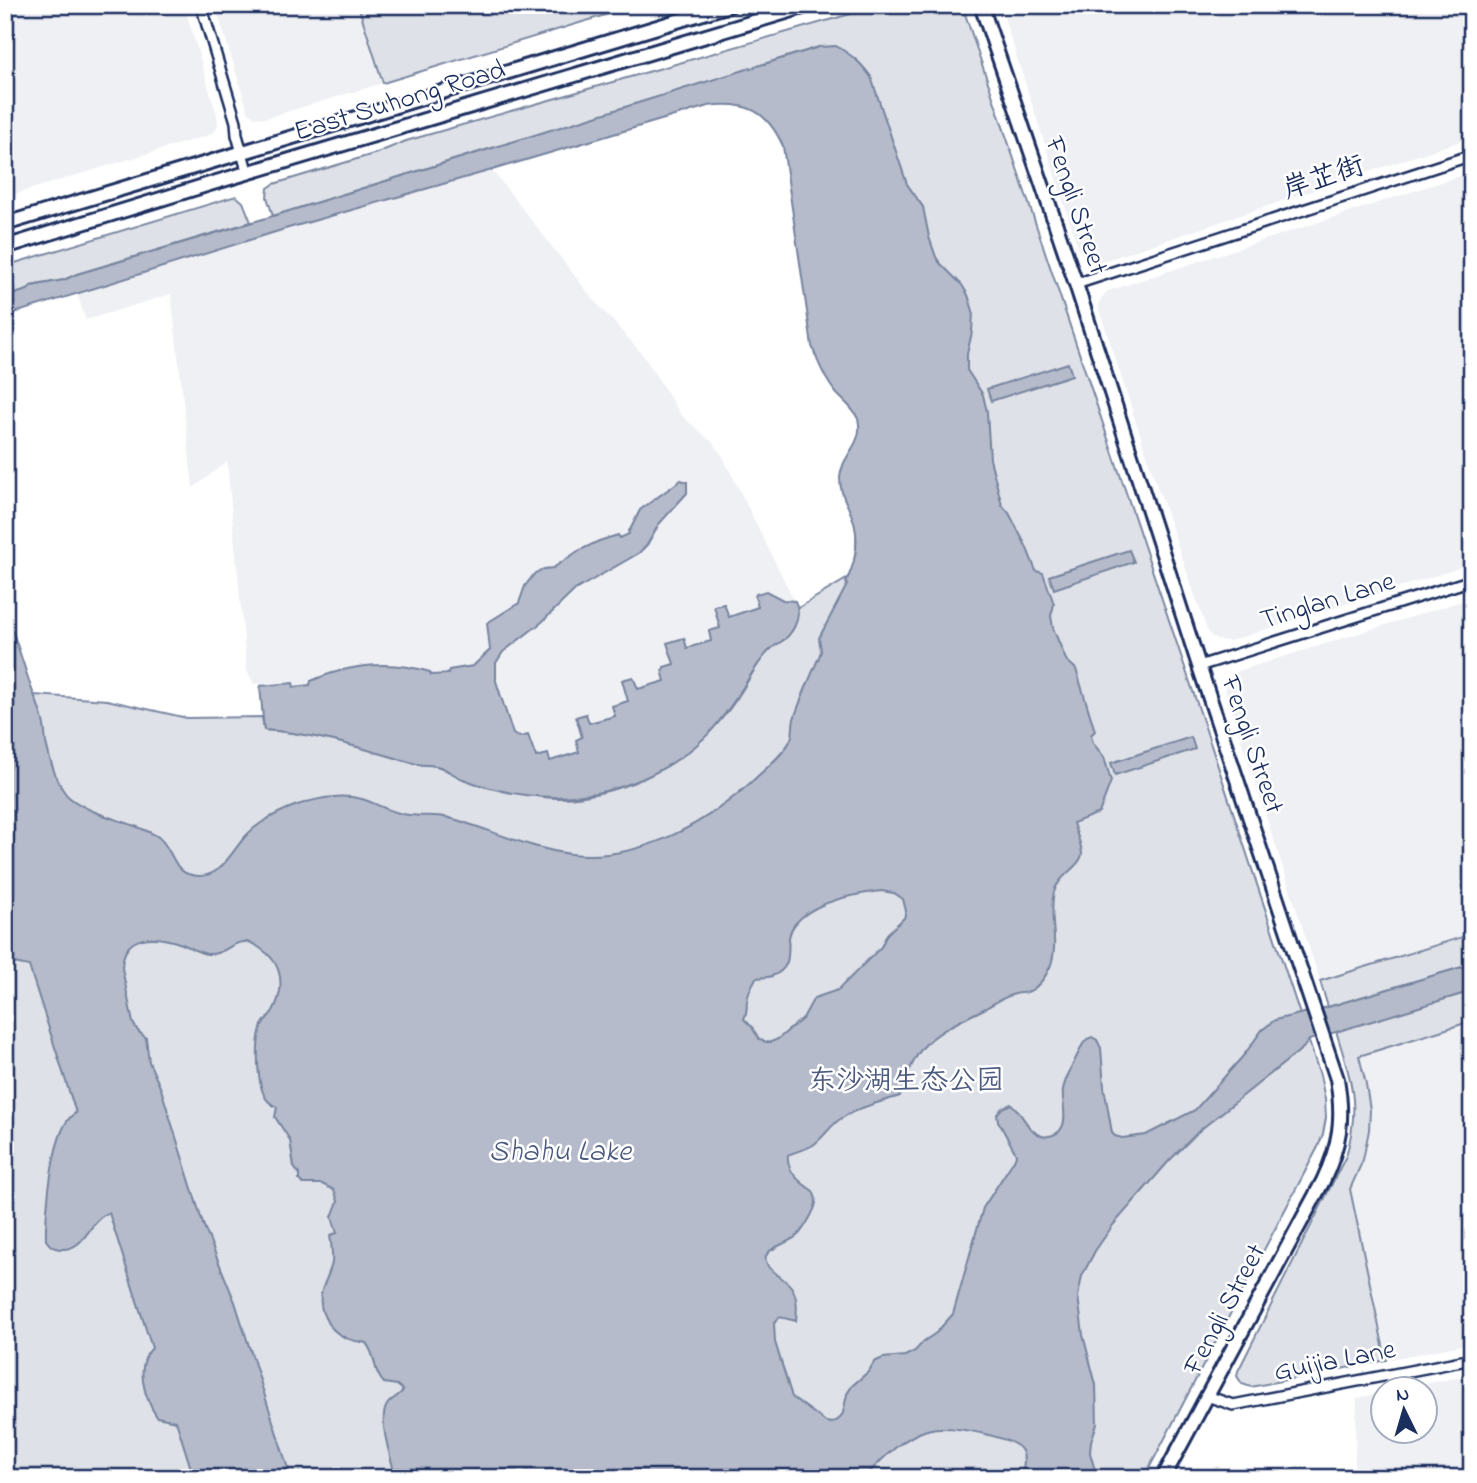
<svg xmlns="http://www.w3.org/2000/svg" width="1477" height="1483" viewBox="0 0 1477 1483" font-family="'Indie Flower','LXGW WenKai TC',sans-serif">
  <rect width="100%" height="100%" fill="#fff"/>
  <filter id="ink" filterUnits="userSpaceOnUse"><feTurbulence type="fractalNoise" baseFrequency=".0143" numOctaves="2"/><feDisplacementMap in="SourceGraphic" scale="14" xChannelSelector="R" yChannelSelector="G"/><feConvolveMatrix kernelMatrix="1 2 1 2 8 2 1 2 1" color-interpolation-filters="sRGB"/></filter>
  <g filter="url(#ink)">
    <!-- built -->
    <path fill="#eff0f4" d="M 5,5 L 184,5 L 217,115 L 218,125 L 215,131 L 209,135 L 5,197 Z
      M 215,5 L 358,5 L 383,83 L 266,118 L 255,117 L 248,111 Z
      M 1000,5 L 1472,5 L 1472,137 L 1104,261 L 1090,260 L 1084,257 L 1079,250 Z
      M 492,170 L 593,299 L 643,355 L 681,415 L 713,443 L 722,455 L 798,608 L 612,790 L 264,730 L 260,683 L 254,684 L 247,671 L 227,462 L 193,488 L 171,294 L 86,320 L 77,294 L 285,229 Z
      M 1472,172 L 1472,564 L 1230,641 L 1217,640 L 1211,636 L 1207,630 L 1152,471 L 1099,309 L 1099,302 L 1106,292 L 1111,290 Z
      M 1472,598 L 1472,934 L 1320,981 L 1226,694 L 1225,684 L 1230,677 L 1238,671 Z
      M 1472,1021 L 1472,1343 L 1386,1360 L 1350,1189 L 1363,1160 L 1370,1110 L 1366,1084 L 1358,1055 Z
      M 1472,1375 L 1472,1478 L 1354,1478 L 1357,1398 L 1382,1393 L 1382,1430 L 1424,1430 L 1424,1388 L 1403,1388 Z"/>
    <!-- green -->
    <path fill="#dee1e7" stroke="#7c88a2" stroke-width="2" d="M 358,5 L 638,5 L 383,83 Z
      M 882,5 L 962,5 L 1206,730 L 1320,1075 L 1325,1099 L 1326,1118 L 1323,1134 L 1318,1147 L 1144,1478 L 5,1478 L 5,733 L 34,695 L 107,700 L 187,718 L 262,717 L 264,730 C 305,732 344,743 384,754 C 394,757 404,761 415,764 C 421,765 429,764 436,766 C 446,768 455,776 464,779 C 476,783 489,785 501,788 C 515,791 529,795 543,797 C 578,801 614,791 646,777 C 689,757 722,725 746,684 C 753,672 760,659 770,649 C 789,632 795,637 798,608 L 848,578 L 853,567 L 856,549 L 871,77 C 854,53 847,53 819,47 L 273,216 L 267,197 L 268,188 L 274,184 L 377,153 L 406,141 Z
      M 236,196 L 243,202 L 251,222 L 77,274 L 64,280 L 31,286 L 28,290 L 5,297 L 5,266 Z
      M 1472,934 L 1472,964 L 1328,1007 L 1320,981 Z
      M 1472,991 L 1472,1021 L 1359,1056 L 1366,1084 L 1370,1110 L 1369,1130 L 1363,1160 L 1350,1189 L 1386,1360 L 1251,1387 L 1242,1384 L 1237,1376 L 1238,1371 L 1346,1156 C 1361,1105 1351,1080 1336,1031 Z"/>
    <!-- water -->
    <path fill="#b5bbca" stroke="#77839f" stroke-width="2" fill-rule="evenodd" d="M 836,46 C 852,55 860,62 871,77 L 907,184 L 923,207 L 929,237 L 936,257 L 940,263 L 962,285 L 968,295 L 973,311 L 972,332 L 967,354 L 967,370 L 983,395 L 987,412 L 990,459 L 1002,505 L 1009,513 L 1026,546 L 1036,571 L 1043,573 L 1054,604 L 1051,616 L 1053,628 L 1066,660 L 1076,669 L 1095,731 L 1091,735 L 1093,743 L 1104,757 L 1111,781 L 1099,813 L 1073,823 C 1076,833 1082,845 1082,854 C 1081,866 1058,876 1054,892 C 1048,917 1060,943 1050,967 C 1046,976 1039,986 1030,991 C 1025,994 1020,992 1015,994 C 1005,996 995,1003 986,1008 C 966,1018 943,1028 926,1044 C 912,1058 907,1078 900,1096 C 880,1102 859,1107 842,1118 C 830,1125 824,1138 813,1145 C 805,1150 796,1151 788,1155 C 786,1172 801,1183 813,1191 C 815,1196 816,1197 816,1202 C 816,1209 803,1231 797,1236 C 790,1242 768,1248 766,1256 C 762,1270 786,1277 792,1288 C 798,1298 797,1310 796,1321 L 780,1317 L 774,1323 L 775,1342 L 792,1397 L 826,1422 L 832,1423 L 838,1420 L 843,1413 L 847,1394 L 852,1386 L 869,1371 L 874,1362 L 883,1358 L 905,1356 L 915,1351 L 924,1341 L 936,1333 L 953,1314 L 983,1208 L 1014,1160 L 1016,1155 L 1014,1150 L 998,1121 L 997,1114 L 1002,1108 L 1011,1104 C 1023,1113 1027,1131 1042,1136 C 1046,1137 1050,1136 1053,1135 C 1072,1128 1061,1104 1063,1090 C 1064,1080 1078,1054 1083,1044 L 1087,1039 L 1092,1037 L 1097,1040 L 1101,1048 L 1104,1087 L 1112,1133 L 1115,1136 L 1122,1138 L 1146,1135 L 1195,1110 L 1244,1055 L 1262,1030 L 1275,1020 L 1328,1007 L 1472,964 L 1472,991 L 1309,1040 L 1303,1048 L 1200,1130 L 1169,1161 L 1113,1225 L 1095,1251 L 1082,1276 L 1078,1296 L 1083,1335 L 1096,1385 L 1097,1424 L 1091,1441 L 1090,1453 L 1094,1467 L 1102,1478 L 1022,1478 C 1023,1469 1026,1459 1022,1451 C 1015,1437 956,1427 940,1428 C 933,1428 926,1430 919,1433 C 898,1442 880,1461 864,1478 L 396,1478 C 392,1461 377,1420 387,1405 C 391,1398 399,1397 403,1390 L 397,1385 L 384,1383 C 372,1370 377,1356 366,1343 C 358,1341 351,1341 344,1337 C 327,1329 317,1308 322,1290 C 325,1281 330,1272 332,1263 C 333,1254 331,1244 330,1235 L 337,1233 L 332,1217 L 338,1201 L 334,1190 L 322,1184 L 303,1184 L 299,1180 L 299,1174 L 294,1167 L 290,1140 L 275,1117 L 277,1107 C 274,1106 271,1104 268,1101 C 256,1088 256,1045 261,1028 C 263,1021 269,1017 273,1011 C 282,995 284,975 273,960 C 269,954 263,950 257,946 C 236,933 227,956 207,954 C 199,953 190,947 182,944 C 156,935 123,932 122,968 L 133,1023 L 138,1031 L 146,1038 L 149,1062 L 161,1089 L 203,1224 L 235,1302 L 291,1478 L 194,1478 L 176,1421 L 157,1417 C 145,1399 134,1366 152,1348 L 109,1213 C 89,1218 87,1251 60,1249 C 53,1248 50,1246 46,1240 C 45,1215 52,1123 76,1113 L 29,966 L 14,963 L 5,956 L 5,909 L 10,907 L 5,893 L 5,610 C 14,634 22,659 30,684 C 34,696 40,708 43,721 C 45,728 45,736 46,743 C 49,758 58,789 70,798 C 96,818 130,820 157,836 C 171,845 172,868 188,874 C 218,884 229,855 244,838 C 249,832 255,827 261,823 C 282,809 309,799 334,797 C 343,796 353,797 362,799 C 378,804 391,813 409,815 C 424,817 438,814 453,819 C 492,830 530,849 571,854 C 642,862 711,821 760,774 C 768,767 786,750 790,741 C 794,735 792,726 794,719 C 801,698 810,678 819,657 L 821,651 L 819,638 L 847,585 L 846,582 C 858,558 861,534 849,509 C 844,498 840,491 840,478 C 841,455 865,443 858,419 C 854,409 844,401 837,394 C 825,380 818,363 812,346 L 783,146 C 767,110 746,101 708,106 L 492,170 L 285,229 L 5,316 L 5,297 L 28,290 L 31,286 L 64,280 L 77,274 L 273,216 L 819,47 ZM 881,891 L 894,893 L 903,899 L 906,911 L 904,918 L 887,934 L 881,947 L 838,990 L 814,998 L 803,1018 L 778,1039 L 771,1042 L 766,1042 L 759,1039 L 752,1027 L 744,1019 C 748,1012 746,1008 747,1001 C 748,993 752,985 756,978 C 761,977 767,978 772,976 C 800,965 780,942 795,924 C 813,902 855,894 881,891 Z
      M 1068,363 L 1072,375 L 991,401 L 987,389 Z
      M 681,480 L 687,482 L 687,493 L 659,524 L 647,545 L 639,553 L 575,590 L 542,622 L 503,652 L 496,663 L 496,681 L 513,734 C 518,738 522,737 528,735 L 536,757 L 548,754 L 550,761 L 579,752 L 576,740 L 582,737 L 576,717 L 586,714 L 589,723 L 615,716 L 612,706 L 628,701 L 622,680 L 633,677 L 638,689 L 665,681 L 662,670 L 664,669 L 664,667 L 674,664 L 667,643 L 684,638 L 687,648 L 711,641 L 709,631 L 720,628 L 714,606 L 724,604 L 729,617 L 758,607 L 755,597 L 756,594 L 766,591 L 783,600 L 795,601 C 802,614 795,630 785,639 C 781,642 776,645 772,648 C 764,655 758,664 752,673 C 722,723 699,753 644,778 C 586,804 522,802 463,779 C 455,776 448,770 440,767 C 431,764 422,766 413,763 C 364,749 315,733 264,730 L 260,686 L 293,683 L 294,687 L 310,685 L 311,681 C 350,664 390,660 430,672 L 431,675 L 448,674 L 449,670 L 473,666 L 490,650 L 487,623 L 519,603 L 525,586 L 535,573 L 544,569 L 553,568 L 578,551 L 599,541 L 618,535 L 620,538 L 629,534 L 628,531 L 630,530 L 640,510 Z
      M 1129,550 L 1134,562 L 1054,589 L 1049,576 Z
      M 1191,737 L 1195,749 L 1115,775 L 1111,763 Z"/>
    <g fill="none" stroke-linecap="round" stroke-linejoin="round">
      <!-- tertiary casing -->
      <g stroke="#1b2f5e" stroke-width="14">
        <path id="tertiary" d="M 201,5 L 236,122 L 237,135 L 248,174
          M 1076,284 L 1472,155
          M 1199,666 L 1472,580
          M 1207,1396 L 1233,1405 L 1472,1359"/>
      </g>
      <!-- primary casing -->
      <g stroke="#1b2f5e" stroke-width="18">
        <path id="primary" d="M 981,5 L 1076,284 L 1199,666 L 1337,1079 C 1344,1119 1340,1145 1323,1181 L 1163,1478
          M 5,224 L 730,5
          M 5,247 L 213,183 L 810,5"/>
      </g>
      <!-- tertiary -->
      <use href="#tertiary" stroke="#fff" stroke-width="9"/>
      <!-- primary -->
      <use href="#primary" stroke="#fff" stroke-width="12"/>
    </g>
  </g>
  <g text-anchor="middle" dominant-baseline="central" stroke-width="5" stroke-linejoin="round" paint-order="stroke">
    <!-- street labels -->
    <g font-size="28" fill="#1b2f5e" stroke="#fff">
      <text transform="translate(400 102) rotate(-17)">East Suhong Road</text>
      <text transform="translate(1324 179) rotate(-18)">岸芷街</text>
      <text transform="translate(1075 206) rotate(71)">Fengli Street</text>
      <text transform="translate(1328 602) rotate(-17)">Tinglan Lane</text>
      <text transform="translate(1251 745) rotate(71)">Fengli Street</text>
      <text transform="translate(1226 1310) rotate(-62)">Fengli Street</text>
      <text transform="translate(1335 1362) rotate(-11)">Guijia Lane</text>
    </g>
    <!-- park labels -->
    <g font-size="28" fill="#4c5c80" stroke="#fff">
      <text x="906" y="1082">东沙湖生态公园</text>
    </g>
    <!-- water labels -->
    <g font-size="30" font-style="italic" fill="#49597e" stroke="#fff">
      <text x="560" y="1153">Shahu Lake</text>
    </g>
  </g>
  <!-- margin -->
  <rect width="1477" height="1483" fill="none" stroke="#fff" stroke-width="28"/>
  <rect x="14" y="14" width="1449" height="1455" fill="none" stroke="#1b2f5e" stroke-width="2.5" filter="url(#ink)"/>
  <!-- north arrow -->
  <g transform="translate(1404 1410) rotate(355)"><circle r="33" fill="#ffffff" stroke="#a4acbf" stroke-width="2"/>
  <path d="M0-5L12 26L0 18L-12 26Z" fill="#1b2f5e"/>
  <text y="-10" font-size="19" font-weight="bold" text-anchor="middle" fill="#1b2f5e">N</text>
  </g>
</svg>
